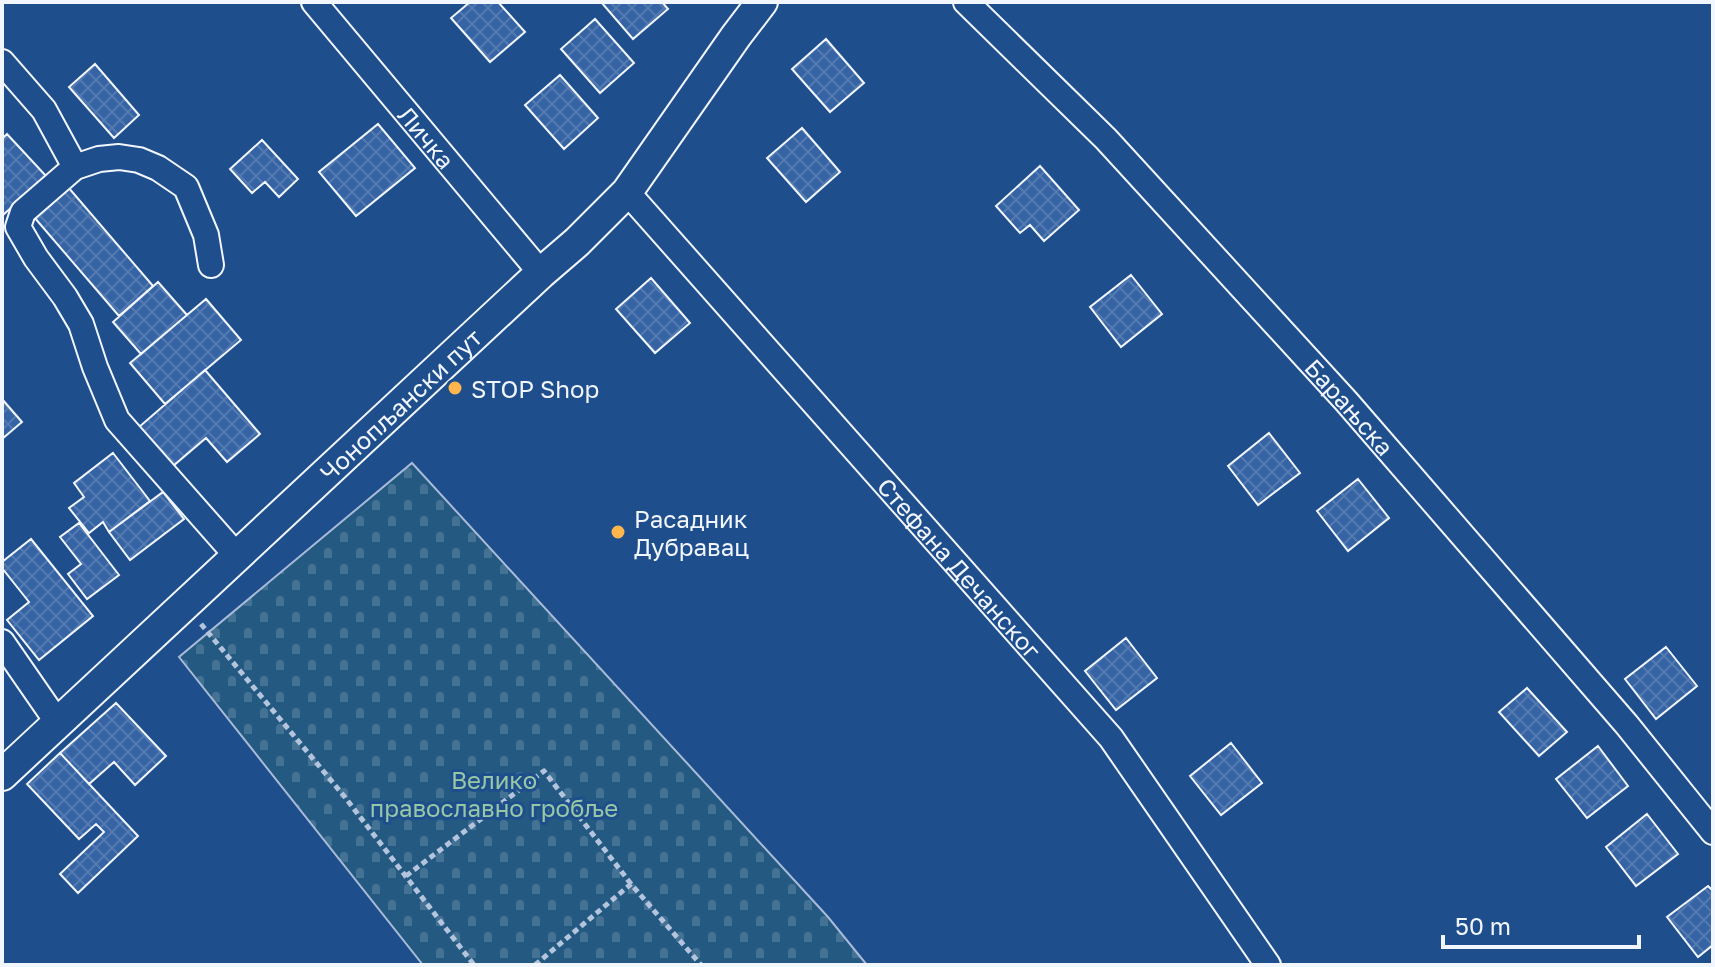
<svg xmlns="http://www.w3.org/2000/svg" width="1715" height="967" viewBox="0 0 1715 967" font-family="'Golos Text',sans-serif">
  <defs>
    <pattern id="cemetery-stones" width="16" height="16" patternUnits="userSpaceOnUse" patternTransform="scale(2)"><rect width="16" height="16" fill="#245a82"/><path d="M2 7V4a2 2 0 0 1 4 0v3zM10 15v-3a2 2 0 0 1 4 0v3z" fill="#447295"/></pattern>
    <pattern id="building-cross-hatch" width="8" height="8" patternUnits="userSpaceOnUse" patternTransform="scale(2)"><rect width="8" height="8" fill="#3563a3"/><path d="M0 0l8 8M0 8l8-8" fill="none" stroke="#537ab1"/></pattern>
  </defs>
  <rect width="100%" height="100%" fill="#1f4e8c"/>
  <!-- cemetery -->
  <path fill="url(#cemetery-stones)" stroke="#a8bbd7" stroke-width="2" d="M 412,463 L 828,917 L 867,965 L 423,965 L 179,657 Z"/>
  <!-- building -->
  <path fill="url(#building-cross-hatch)" stroke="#f2f6ff" stroke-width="2" d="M 470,2 L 498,2 L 525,32 L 490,62 L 451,18 Z
    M 601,2 L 662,2 L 668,9 L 633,39 Z
    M 595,19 L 634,63 L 600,93 L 561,49 Z
    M 826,39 L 864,83 L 830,112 L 792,69 Z
    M 95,64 L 139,115 L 114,138 L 69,87 Z
    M 560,75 L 598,118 L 564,149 L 525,105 Z
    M 378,124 L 415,168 L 356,216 L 319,172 Z
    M 802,128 L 840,172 L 806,202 L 767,158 Z
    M 7,134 L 46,176 L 2,216 L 2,139 Z
    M 262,140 L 298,179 L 279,197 L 265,182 L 252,193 L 230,169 Z
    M 1040,166 L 1079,210 L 1044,241 L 1030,225 L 1020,233 L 996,206 Z
    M 68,187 L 153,286 L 119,316 L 34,217 Z
    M 1131,275 L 1162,314 L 1121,347 L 1090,307 Z
    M 651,278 L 690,323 L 655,353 L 616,309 Z
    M 158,282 L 187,315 L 141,354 L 113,322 Z
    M 206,299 L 241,340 L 165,404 L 130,363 Z
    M 205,370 L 260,434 L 227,462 L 206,438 L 173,466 L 139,427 Z
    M 2,399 L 22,422 L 2,439 Z
    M 1269,433 L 1300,473 L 1258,505 L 1228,466 Z
    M 113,453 L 150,501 L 109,532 L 103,522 L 89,533 L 69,508 L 84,497 L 74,483 Z
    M 1358,479 L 1389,518 L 1348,551 L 1317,511 Z
    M 163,492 L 184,519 L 130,560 L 109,532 Z
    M 79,523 L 119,575 L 87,599 L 68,574 L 81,564 L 60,537 Z
    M 31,539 L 93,616 L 39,660 L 7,620 L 29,602 L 2,568 L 2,562 Z
    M 1126,638 L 1157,678 L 1116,710 L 1085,671 Z
    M 1666,647 L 1697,686 L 1656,719 L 1625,679 Z
    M 1527,688 L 1567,732 L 1539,756 L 1499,712 Z
    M 116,703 L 166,756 L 135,785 L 114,762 L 89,784 L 60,753 Z
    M 1231,743 L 1262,783 L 1221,815 L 1190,776 Z
    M 1598,746 L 1628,786 L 1587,818 L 1556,779 Z
    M 60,753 L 138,836 L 78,893 L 60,874 L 104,832 L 96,824 L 79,839 L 27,784 Z
    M 1647,814 L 1678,854 L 1636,886 L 1606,847 Z
    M 1708,886 L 1713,891 L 1713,945 L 1698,957 L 1667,917 Z"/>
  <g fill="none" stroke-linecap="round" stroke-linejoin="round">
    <!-- minor casing -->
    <g stroke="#f2f6ff" stroke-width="28">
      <g id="minor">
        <path id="s1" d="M 314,2 L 541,273"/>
        <path id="s2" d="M 966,2 L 1106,139 L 1346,401 L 1627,725 L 1713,832"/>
        <path d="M 2,62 L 44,110 L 75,167"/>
        <path id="s3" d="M 627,192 L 1111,738 L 1268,965"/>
        <path d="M 211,265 L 206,235 L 186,187 L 158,168 L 139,160 L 119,157 L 99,159 L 75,167 L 23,212 L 18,227 L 36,258 L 65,297 L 81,324 L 95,367 L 117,420 L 237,556"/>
        <path d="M 2,642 L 58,723"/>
      </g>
    </g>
    <!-- tertiary casing -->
    <g stroke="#f2f6ff" stroke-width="34">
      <g id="tertiary">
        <path id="s4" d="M 2,775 L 541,273 L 577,242 L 627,192 L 736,36 L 762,2"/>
      </g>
    </g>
    <!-- path -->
    <path stroke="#b3c4dc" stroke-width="5" stroke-dasharray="6 4" stroke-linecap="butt" d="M 201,624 L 344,796 L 474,965
      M 406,876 L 544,771 L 631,884
      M 535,965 L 631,884 L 701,965"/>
    <!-- minor -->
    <use href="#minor" stroke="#1f4e8c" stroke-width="24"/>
    <!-- tertiary -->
    <use href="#tertiary" stroke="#1f4e8c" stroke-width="30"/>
  </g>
  <!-- markers -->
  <g fill="#ffb74d" stroke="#1f4e8c" stroke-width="3">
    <circle cx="455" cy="388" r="8"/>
    <circle cx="618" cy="532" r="8"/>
  </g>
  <g text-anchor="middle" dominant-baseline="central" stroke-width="6" stroke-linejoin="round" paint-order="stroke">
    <!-- street labels -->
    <g font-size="24" fill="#f2f6ff" stroke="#1f4e8c">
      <text stroke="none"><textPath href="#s1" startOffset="176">Личка</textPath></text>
      <text stroke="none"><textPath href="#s4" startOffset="544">Чонопљански пут</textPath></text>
      <text stroke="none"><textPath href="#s2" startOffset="558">Барањска</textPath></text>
      <text stroke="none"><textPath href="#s3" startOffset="502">Стефана Дечанског</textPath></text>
    </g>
    <!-- poi labels -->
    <g font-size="24" fill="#f2f6ff" stroke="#1f4e8c" text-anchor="start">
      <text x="471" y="388">STOP Shop</text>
      <text x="634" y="518">Расадник<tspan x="634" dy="28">Дубравац</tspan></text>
    </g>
    <!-- park labels -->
    <g font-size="24" fill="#97c8a6" stroke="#1f4e8c">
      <text x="494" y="779">Велико<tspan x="494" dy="28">православно гробље</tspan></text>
    </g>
  </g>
  <!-- border -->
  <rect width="1715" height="967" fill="none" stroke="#f2f6ff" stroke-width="8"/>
  <!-- scale -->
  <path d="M1443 935v12h196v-12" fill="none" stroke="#f2f6ff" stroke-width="4"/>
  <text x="1455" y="935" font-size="24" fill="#f2f6ff" stroke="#1f4e8c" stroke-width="6" paint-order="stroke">50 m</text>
</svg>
